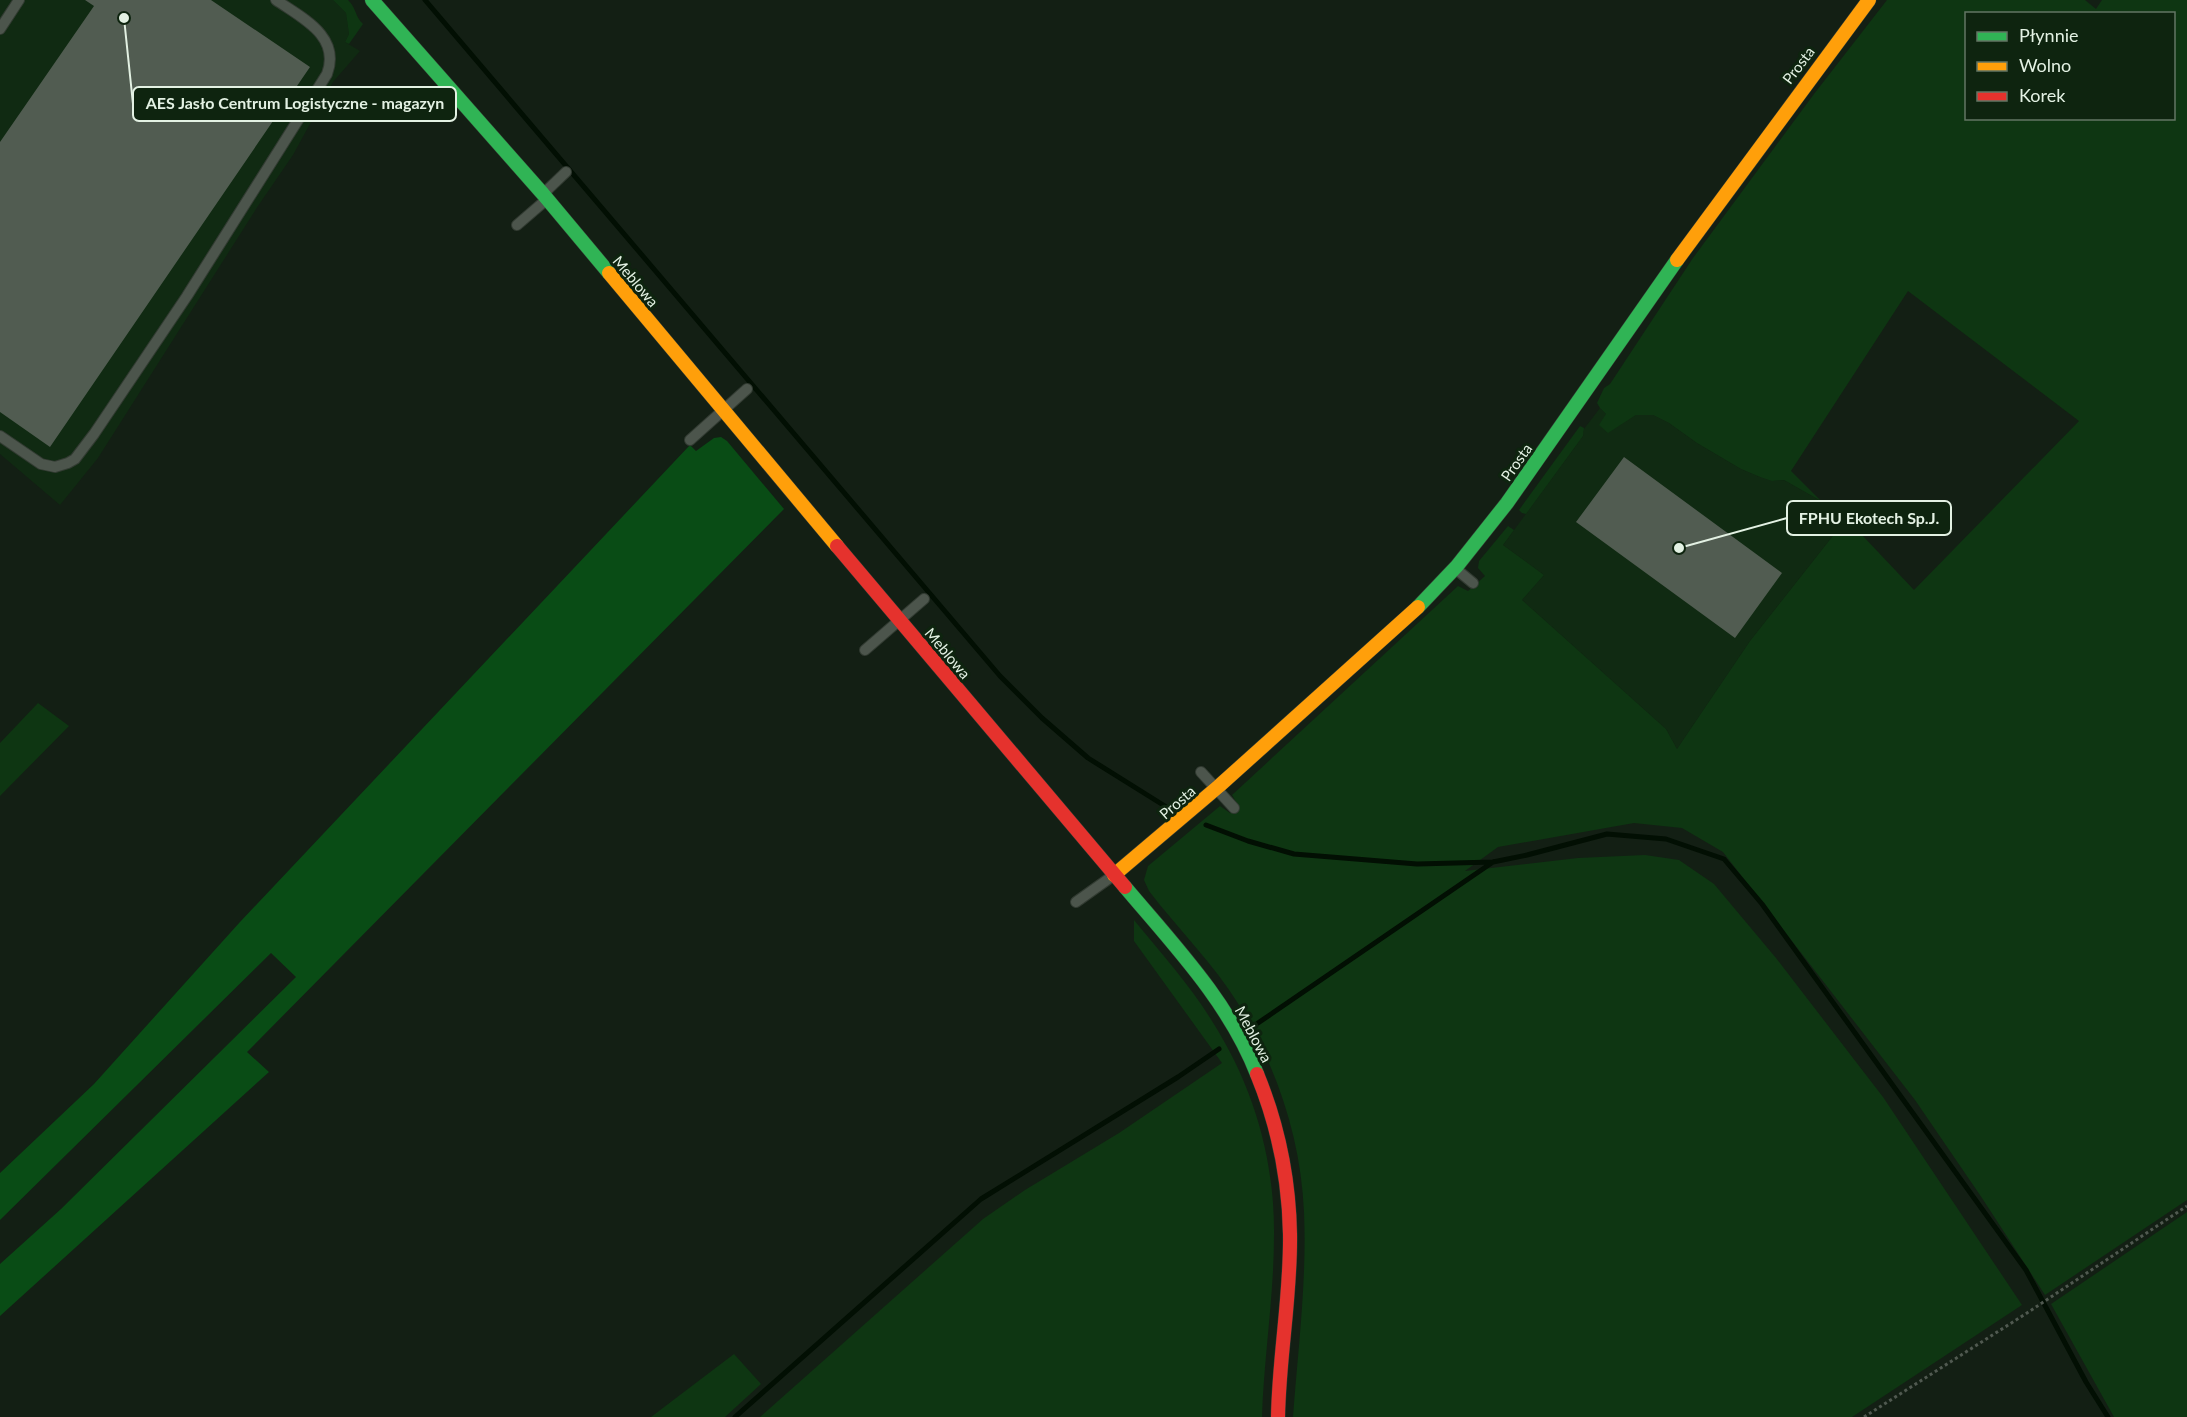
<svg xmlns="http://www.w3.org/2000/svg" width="2187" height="1417" viewBox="0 0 2187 1417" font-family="Lato,sans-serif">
  <rect width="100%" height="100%" fill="#131f14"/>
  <!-- built -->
  <path fill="#102a12" d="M 0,0 L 333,0 L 346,13 L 349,34 L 345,42 L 360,51 L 333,82 L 293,155 L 258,206 L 98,458 L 60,505 L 0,454 Z
    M 1600,408 L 1606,414 L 1608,432 L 1636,415 L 1653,415 L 1669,423 L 1697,443 L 1741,469 L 1760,477 L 1772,481 L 1784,480 L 1821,501 L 1843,523 L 1750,641 L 1677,749 L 1666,729 L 1522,600 L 1544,575 L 1503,545 L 1583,436 L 1584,429 Z"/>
  <!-- green -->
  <path fill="#0e3612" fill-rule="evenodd" d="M 333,0 L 348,0 C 357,9 355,17 363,24 L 349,44 L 345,42 L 349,34 L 346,13 Z
    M 1887,0 L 2085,0 L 2096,9 L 2102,0 L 2187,0 L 2187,1200 L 2045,1295 L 1982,1198 L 1915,1100 L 1723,852 L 1682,828 L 1634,823 L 1498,847 L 1465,871 L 1578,858 L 1645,855 L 1679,860 L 1714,884 L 1776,958 L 1883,1097 L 2022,1305 L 1852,1417 L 1293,1417 C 1298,1349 1307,1280 1304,1212 C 1301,1139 1277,1068 1239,1005 C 1214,964 1178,929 1149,891 L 1144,880 L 1148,866 L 1220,806 L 1230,813 L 1239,807 L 1232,795 L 1458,586 L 1468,591 L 1485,576 L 1478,568 L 1479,561 L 1508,526 L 1514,530 L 1503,545 L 1544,575 L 1522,600 L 1666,729 L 1677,749 L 1750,641 L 1843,523 L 1862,535 L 1914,590 L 2079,421 L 1908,291 L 1791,471 L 1821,501 L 1784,480 L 1772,481 L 1760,477 L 1741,469 L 1697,443 L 1669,423 L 1653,415 L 1636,415 L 1608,433 L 1599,425 L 1606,414 L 1600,408 L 1597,403 L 1604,388 L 1610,384 L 1693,258 L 1814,94 ZM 1966,14 L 2174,14 L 2174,118 L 1966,118 Z
    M 1580,426 L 1584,428 L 1583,436 L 1526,514 L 1522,513 L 1519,510 Z
    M 38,703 L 69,726 L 0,796 L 0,743 Z
    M 1134,920 C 1161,953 1190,985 1212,1021 C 1253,1085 1275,1159 1274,1236 C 1274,1296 1264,1356 1262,1417 L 760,1417 L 983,1219 L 1025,1190 L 1119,1133 L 1222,1063 L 1134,941 Z
    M 2187,1212 L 2187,1417 L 2114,1417 L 2051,1304 Z
    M 734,1354 L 761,1384 L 725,1417 L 651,1417 Z"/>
  <!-- forest -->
  <path fill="#094c15" d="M 721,437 L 727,441 L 784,509 L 247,1052 L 269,1072 L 0,1316 L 0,1264 L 61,1209 L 296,977 L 271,953 L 0,1220 L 0,1173 L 94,1084 L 240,922 L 690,445 L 696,451 L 714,438 Z"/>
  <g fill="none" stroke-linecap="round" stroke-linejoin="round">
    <!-- stream -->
    <path stroke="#020f03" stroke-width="5" d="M 425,0 L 1000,676 L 1042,718 L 1088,758 L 1168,808
      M 1206,825 L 1248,841 L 1294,854 L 1417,864 L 1493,862 L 1527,855 L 1607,834 L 1666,839 L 1724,859 L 1762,904 L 2026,1270 L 2086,1382 L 2108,1417
      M 1258,1023 L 1493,862
      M 735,1417 L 981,1199 L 1178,1077 L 1219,1049"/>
  </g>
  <!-- building -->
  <path fill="#515c51" d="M 85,0 L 211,0 L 310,67 L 50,447 L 0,412 L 0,142 L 94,6 Z
    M 1624,457 L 1782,573 L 1735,638 L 1576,522 Z"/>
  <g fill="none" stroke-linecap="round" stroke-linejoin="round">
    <!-- lane casing -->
    <g stroke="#323b32" stroke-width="12">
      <path id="lane" d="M 0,29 L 19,0
        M 543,194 L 566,172
        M 517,225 L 546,200
        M 0,436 L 41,464 L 55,467 L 68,463 L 75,459 L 94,434 L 187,296 L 327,74 C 341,36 302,18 276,0
        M 690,440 L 747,389
        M 1456,569 L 1473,583
        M 865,650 L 924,599
        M 1201,772 L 1234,808
        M 1076,902 L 1114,875"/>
    </g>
    <!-- fast casing -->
    <g stroke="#323b32" stroke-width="15">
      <path id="fast" d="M 372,0 L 543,194 L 609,273
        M 1418,607 L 1457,566 L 1507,503 L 1677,260
        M 1125,887 C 1173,944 1229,1002 1257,1074"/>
    </g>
    <!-- slow casing -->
    <g stroke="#323b32" stroke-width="15">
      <path id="slow" d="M 1677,260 L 1869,0
        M 609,273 L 837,546
        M 1114,875 L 1219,786 L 1418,607"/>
    </g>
    <!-- jam casing -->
    <g stroke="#323b32" stroke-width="15">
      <path id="jam" d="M 837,546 L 1125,887
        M 1257,1074 C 1278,1125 1289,1179 1290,1234 C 1291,1295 1279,1356 1278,1417"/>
    </g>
    <!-- path -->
    <path stroke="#505950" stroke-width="3" stroke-dasharray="3 3" stroke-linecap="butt" d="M 1864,1417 L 2027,1313 L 2187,1206"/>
    <!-- lane -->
    <use href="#lane" stroke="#4c554c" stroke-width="10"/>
    <!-- fast -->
    <use href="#fast" stroke="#30b455" stroke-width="14"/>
    <!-- slow -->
    <use href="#slow" stroke="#ff9f0a" stroke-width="14"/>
    <!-- jam -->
    <use href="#jam" stroke="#e5322d" stroke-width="14"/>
  </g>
  <g text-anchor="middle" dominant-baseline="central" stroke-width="6" stroke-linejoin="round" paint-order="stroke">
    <!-- street labels -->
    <g font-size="15" fill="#e3f1e3" stroke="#0e240f">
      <text transform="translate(1798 65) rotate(-53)">Prosta</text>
      <text transform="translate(636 281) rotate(50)">Meblowa</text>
      <text transform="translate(1516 462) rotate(-55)">Prosta</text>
      <text transform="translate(948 653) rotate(50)">Meblowa</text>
      <text transform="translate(1177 802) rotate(-41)">Prosta</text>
      <text transform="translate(1254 1034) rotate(62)">Meblowa</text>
    </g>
  </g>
  <!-- callouts -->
  <path fill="none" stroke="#e3f1e3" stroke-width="2" d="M124 18L133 104M1679 548L1787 518"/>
  <g fill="#e3f1e3" stroke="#0e240f" stroke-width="2">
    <circle cx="124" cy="18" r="6"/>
    <circle cx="1679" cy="548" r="6"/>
  </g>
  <g fill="#0e240f" stroke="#e3f1e3" stroke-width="2">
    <rect x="133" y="87" width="323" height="34" rx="6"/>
    <rect x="1787" y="501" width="164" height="34" rx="6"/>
  </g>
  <g font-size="16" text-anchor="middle" font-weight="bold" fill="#e3f1e3">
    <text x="295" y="109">AES Jasło Centrum Logistyczne - magazyn</text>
    <text x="1869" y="524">FPHU Ekotech Sp.J.</text>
  </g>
  <!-- legend -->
  <rect x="1965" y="12" width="210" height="108" fill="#0e240f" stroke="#637664" stroke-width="1.5"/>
  <rect x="1977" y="32" width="30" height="9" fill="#30b455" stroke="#637664" stroke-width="1.5"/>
  <text x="2019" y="42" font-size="18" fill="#e3f1e3">Płynnie</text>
  <rect x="1977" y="62" width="30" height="9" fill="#ff9f0a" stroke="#637664" stroke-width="1.5"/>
  <text x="2019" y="72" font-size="18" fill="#e3f1e3">Wolno</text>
  <rect x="1977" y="92" width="30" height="9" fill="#e5322d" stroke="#637664" stroke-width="1.5"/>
  <text x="2019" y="102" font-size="18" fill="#e3f1e3">Korek</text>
</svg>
